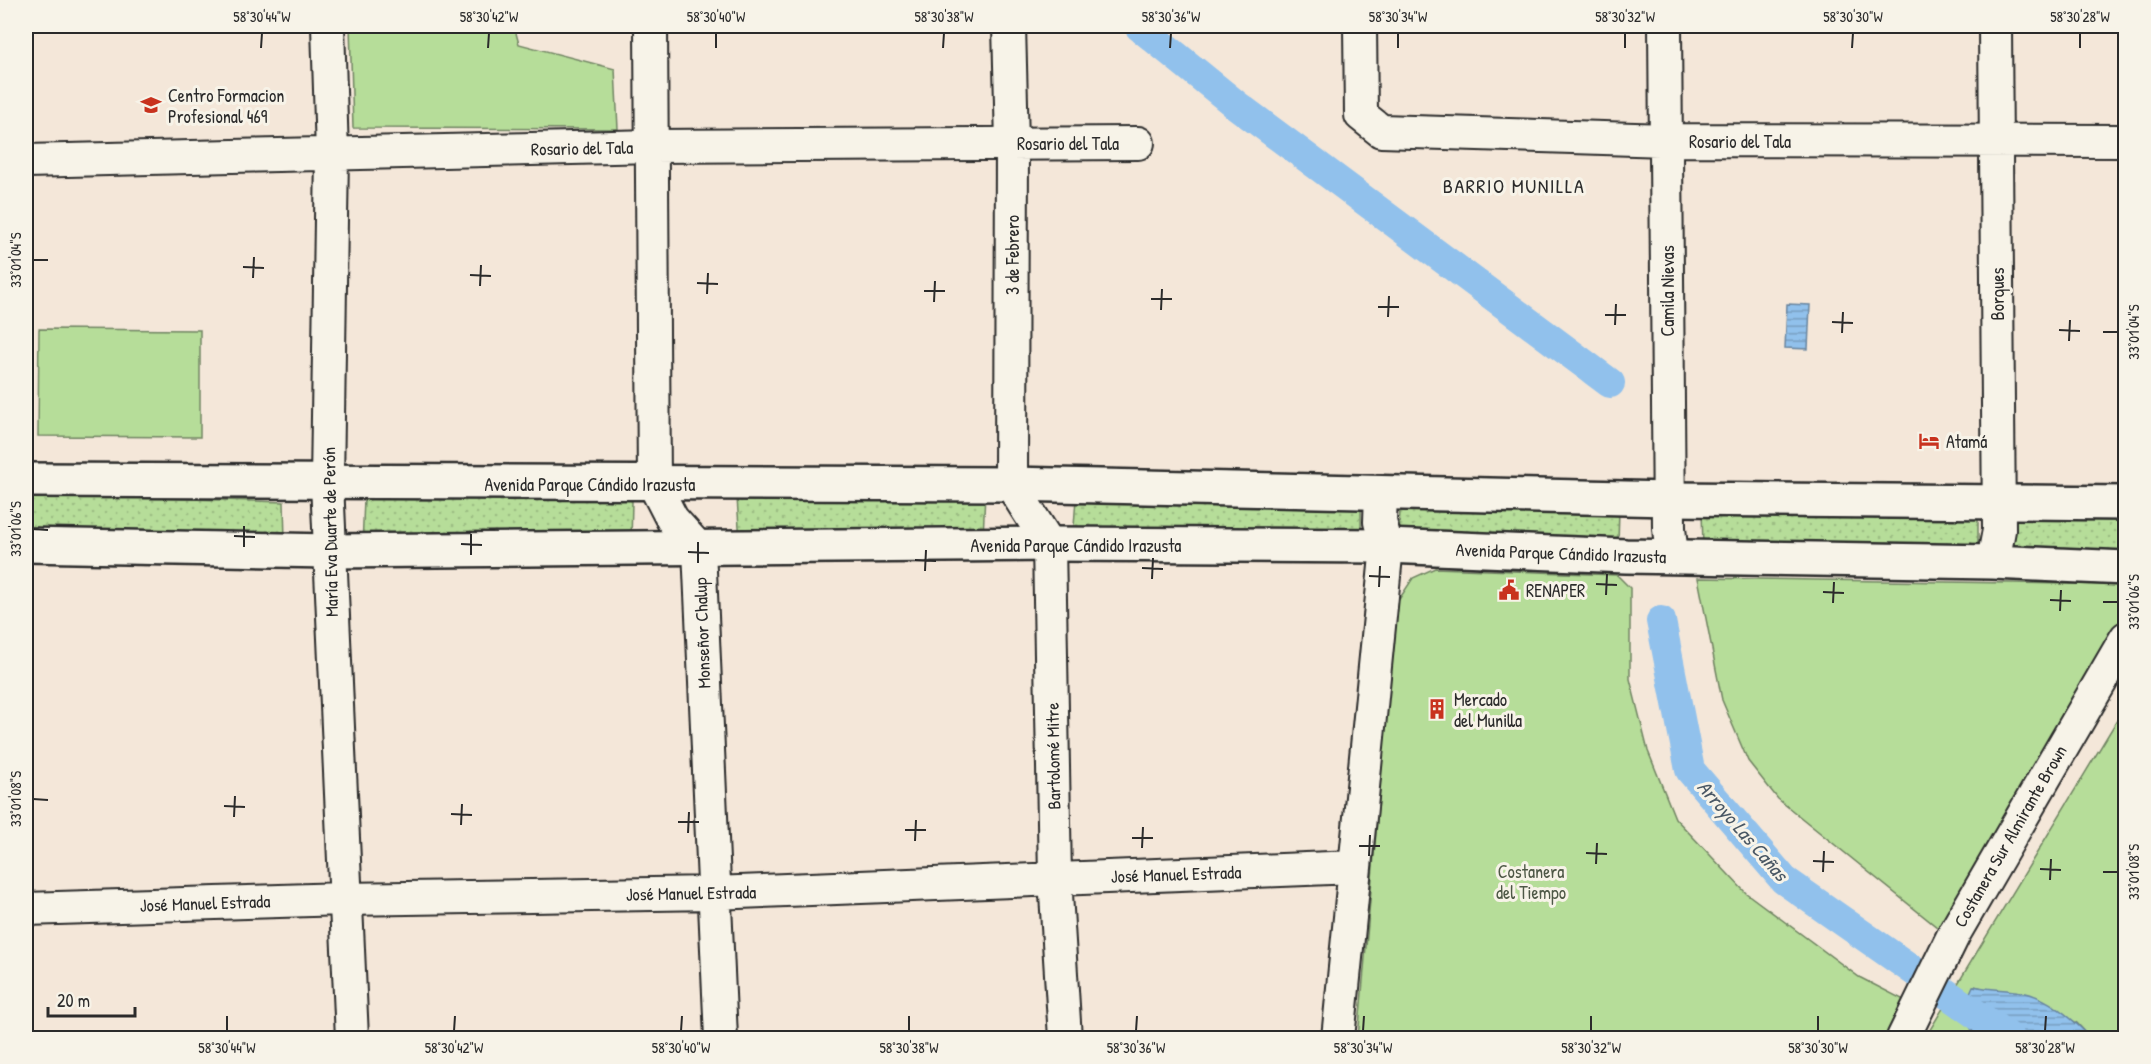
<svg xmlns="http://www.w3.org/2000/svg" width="2151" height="1064" viewBox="0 0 2151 1064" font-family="'Patrick Hand',sans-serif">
  <defs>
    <pattern id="grass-dots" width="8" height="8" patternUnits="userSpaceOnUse" patternTransform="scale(1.5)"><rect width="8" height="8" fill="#b6dd99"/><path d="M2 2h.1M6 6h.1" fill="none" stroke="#9dbe84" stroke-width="1.8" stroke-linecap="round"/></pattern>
    <pattern id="water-rules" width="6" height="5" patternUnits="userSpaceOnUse" patternTransform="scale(1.5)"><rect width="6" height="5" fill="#91c1ec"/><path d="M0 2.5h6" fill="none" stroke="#779dbf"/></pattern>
  </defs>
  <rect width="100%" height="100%" fill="#f4e7d9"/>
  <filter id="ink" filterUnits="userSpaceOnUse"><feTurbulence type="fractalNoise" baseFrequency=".0167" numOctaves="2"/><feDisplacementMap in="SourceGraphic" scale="12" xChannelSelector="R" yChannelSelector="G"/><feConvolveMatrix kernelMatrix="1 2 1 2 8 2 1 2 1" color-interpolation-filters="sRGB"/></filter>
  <g filter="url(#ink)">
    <!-- grass -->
    <path fill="url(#grass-dots)" stroke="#708462" stroke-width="1.5" d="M 985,493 L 983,538 L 740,541 L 737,498 Z
      M 26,494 L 284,502 L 285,541 L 26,534 Z
      M 1076,498 L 1361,504 L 1361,540 L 1073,541 Z
      M 364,499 L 626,499 L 632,501 L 631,543 L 362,546 Z
      M 1400,505 L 1619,510 L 1618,543 L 1399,542 Z
      M 1702,509 L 1978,513 L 1978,552 L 1703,549 Z
      M 2008,511 L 2125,511 L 2125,559 L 2004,555 Z"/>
    <!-- park -->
    <path fill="#b6dd99" stroke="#708462" stroke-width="1.5" d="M 350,26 L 514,26 L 519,44 L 615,69 L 618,129 L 353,128 Z
      M 39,329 L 200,330 L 200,437 L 38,436 Z
      M 1435,568 L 1617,575 L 1630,588 L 1630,679 L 1648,751 L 1675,818 L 1746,893 L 1859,977 L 1906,1001 L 1887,1038 L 1358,1038 L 1396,604 L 1413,578 Z
      M 1698,578 L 2125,585 L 2125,616 L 1942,931 L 1778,799 L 1748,761 L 1722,700 Z
      M 2125,707 L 2125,1038 L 2091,1038 L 2077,1023 L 2020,992 L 1998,992 L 1974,986 L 1962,1011 L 1976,1038 L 1925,1038 Z"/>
    <!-- water -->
    <path fill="url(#water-rules)" stroke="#68859f" stroke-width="1.5" d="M 1787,304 L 1810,305 L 1808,349 L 1785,348 Z
      M 1973,986 C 1991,990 2004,989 2021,992 C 2047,996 2074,1020 2091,1038 L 1976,1038 L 1962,1011 Z"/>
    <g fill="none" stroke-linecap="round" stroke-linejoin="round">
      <!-- canal -->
      <path stroke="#91c1ec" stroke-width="30" d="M 1139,26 L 1235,104 L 1610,383
        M 1661,621 L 1690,770 L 1784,880 L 2010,1038"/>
      <!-- minor casing -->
      <g stroke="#2b2b2b" stroke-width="36">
        <path id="minor" d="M 328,26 L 332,154 L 327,483 L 352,1038
          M 651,26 L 654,484 L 672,519 L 699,549 L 721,1038
          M 1009,26 L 1012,143 L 1011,484 L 1049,544 L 1055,878 L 1065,1038
          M 1360,26 L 1361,115 L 1381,131 L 1666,140 L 2126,141
          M 1665,26 L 1669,528 L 1672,557
          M 26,161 L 653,146 L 1138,143
          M 1993,562 L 1999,530 L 1995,26
          M 26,909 L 344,899 L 713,893 L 1355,867
          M 1338,1038 L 1387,546 L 1380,522 L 1381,493
          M 1903,1038 L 1954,934 L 2126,638"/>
      </g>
      <!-- major casing -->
      <g stroke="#2b2b2b" stroke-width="38">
        <path id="major" d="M 26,480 L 1011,484 L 1669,499 L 2126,503
          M 26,545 L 329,551 L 1049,544 L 1387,546 L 1626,556 L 1993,562 L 2126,568"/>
      </g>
      <!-- minor -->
      <use href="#minor" stroke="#f7f3e8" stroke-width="32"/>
      <!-- major -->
      <use href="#major" stroke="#f7f3e8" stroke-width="33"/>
    </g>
  </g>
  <!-- ticks -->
  <path fill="none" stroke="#2b2b2b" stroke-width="2" d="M 261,48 L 262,33M 488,48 L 489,33M 716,48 L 716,33M 943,48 L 944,33M 1170,48 L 1171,33M 1398,48 L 1398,33M 1625,48 L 1625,33M 1852,48 L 1853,33M 2080,48 L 2080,33M 33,260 L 48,260M 243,267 L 264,268M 470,275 L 491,276M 253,278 L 254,257M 697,283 L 718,284M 480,286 L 481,265M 924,291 L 945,291M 707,294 L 708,273M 1151,299 L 1172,299M 934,302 L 935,281M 1378,307 L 1399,307M 1161,310 L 1162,289M 1605,315 L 1626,315M 1388,317 L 1389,296M 1832,322 L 1853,323M 1615,325 L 1616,304M 2059,330 L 2080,331M 2103,332 L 2118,332M 1842,333 L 1843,312M 2069,341 L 2070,320M 33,529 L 48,530M 234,536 L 255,537M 461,544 L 482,545M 244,547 L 244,526M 688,552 L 709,553M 471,555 L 471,534M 915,560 L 936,561M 698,563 L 698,542M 1142,568 L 1163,569M 925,571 L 926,550M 1369,576 L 1390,577M 1152,579 L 1153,558M 1596,584 L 1617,585M 1379,587 L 1380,566M 1823,592 L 1844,593M 1606,595 L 1607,574M 2050,600 L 2071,601M 2103,602 L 2118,602M 1833,603 L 1834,582M 2060,611 L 2061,590M 33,799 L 48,800M 224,806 L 245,807M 451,814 L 472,815M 234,817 L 235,796M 678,822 L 699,822M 461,825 L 462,804M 905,830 L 926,830M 688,833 L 689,812M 1132,838 L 1153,838M 915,841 L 916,820M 1359,846 L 1380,846M 1142,848 L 1143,827M 1586,853 L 1607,854M 1369,856 L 1370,835M 1813,861 L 1834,862M 1596,864 L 1597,843M 2040,869 L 2061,870M 1823,872 L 1824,851M 2103,872 L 2118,872M 2050,880 L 2051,859M 227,1031 L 227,1016M 454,1031 L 455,1016M 681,1031 L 682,1016M 909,1031 L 909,1016M 1136,1031 L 1137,1016M 1363,1031 L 1364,1016M 1591,1031 L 1591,1016M 1818,1031 L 1818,1016M 2045,1031 L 2046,1016"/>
  <!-- icons -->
  <defs>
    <g id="school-bare" transform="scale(1.62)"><path d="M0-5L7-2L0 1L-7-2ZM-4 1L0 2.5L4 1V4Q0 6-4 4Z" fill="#c8321e" stroke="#f7f3e8" stroke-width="2.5" paint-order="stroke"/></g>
    <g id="hotel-bare" transform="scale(1.62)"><path d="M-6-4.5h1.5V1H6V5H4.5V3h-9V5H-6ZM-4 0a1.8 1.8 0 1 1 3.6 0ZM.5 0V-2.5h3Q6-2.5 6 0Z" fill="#c8321e" stroke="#f7f3e8" stroke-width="2.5" paint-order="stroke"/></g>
    <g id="civic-bare" transform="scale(1.62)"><path d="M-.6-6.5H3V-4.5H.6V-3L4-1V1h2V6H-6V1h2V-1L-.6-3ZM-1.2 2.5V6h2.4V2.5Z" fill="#c8321e" stroke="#f7f3e8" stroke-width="2.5" paint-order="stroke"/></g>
    <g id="building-bare" transform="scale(1.62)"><path d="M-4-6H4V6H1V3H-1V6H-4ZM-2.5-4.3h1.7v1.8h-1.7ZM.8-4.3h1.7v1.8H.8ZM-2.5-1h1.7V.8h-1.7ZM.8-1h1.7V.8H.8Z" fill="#c8321e" stroke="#f7f3e8" stroke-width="2.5" paint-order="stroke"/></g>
  </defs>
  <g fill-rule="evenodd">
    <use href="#school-bare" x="151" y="105"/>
    <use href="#hotel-bare" x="1929" y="441"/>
    <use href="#civic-bare" x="1509" y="590"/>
    <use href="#building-bare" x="1437" y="709"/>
  </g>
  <g text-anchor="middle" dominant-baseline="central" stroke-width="6" stroke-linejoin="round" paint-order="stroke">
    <!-- poi labels -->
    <g font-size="18" fill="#2b2b2b" stroke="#f7f3e8" text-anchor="start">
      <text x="168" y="95">Centro Formacion<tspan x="168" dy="21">Profesional 469</tspan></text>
      <text x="1946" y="441">Atamá</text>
      <text x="1526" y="590">RENAPER</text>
      <text x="1454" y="699">Mercado<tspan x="1454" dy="21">del Munilla</tspan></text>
    </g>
    <!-- street labels -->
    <g font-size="18" fill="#2b2b2b" stroke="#f7f3e8">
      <text x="1740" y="141">Rosario del Tala</text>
      <text x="1068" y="143">Rosario del Tala</text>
      <text transform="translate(582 148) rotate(-1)">Rosario del Tala</text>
      <text transform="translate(1012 255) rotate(-90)">3 de Febrero</text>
      <text transform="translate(1667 291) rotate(-90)">Camila Nievas</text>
      <text transform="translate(1997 294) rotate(-90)">Borques</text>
      <text x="590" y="484">Avenida Parque Cándido Irazusta</text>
      <text transform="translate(330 532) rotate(-91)">María Eva Duarte de Perón</text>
      <text x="1076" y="545">Avenida Parque Cándido Irazusta</text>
      <text transform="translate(1561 553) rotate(2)">Avenida Parque Cándido Irazusta</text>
      <text transform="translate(702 633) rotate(-92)">Monseñor Chalup</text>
      <text transform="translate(1053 756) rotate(-91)">Bartolomé Mitre</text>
      <text transform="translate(2010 836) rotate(-60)">Costanera Sur Almirante Brown</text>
      <text transform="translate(1176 874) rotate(-2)">José Manuel Estrada</text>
      <text transform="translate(691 893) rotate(-1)">José Manuel Estrada</text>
      <text transform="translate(205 903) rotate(-2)">José Manuel Estrada</text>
    </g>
    <!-- park labels -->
    <g font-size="18" fill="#4e5846" stroke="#f7f3e8">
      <text x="1531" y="871">Costanera<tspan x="1531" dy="21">del Tiempo</tspan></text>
    </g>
    <!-- neighbourhood labels -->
    <g font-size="20" letter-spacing="1.5" fill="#2b2b2b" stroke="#f7f3e8">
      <text x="1514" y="185">BARRIO MUNILLA</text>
    </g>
    <!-- water labels -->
    <g font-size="20" font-style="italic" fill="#4a5865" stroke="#f7f3e8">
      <text transform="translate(1743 830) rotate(49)">Arroyo Las Cañas</text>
    </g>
  </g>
  <!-- margin -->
  <rect width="2151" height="1064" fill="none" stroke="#f7f3e8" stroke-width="66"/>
  <!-- scale -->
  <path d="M48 1007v9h87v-9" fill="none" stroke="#2b2b2b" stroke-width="3"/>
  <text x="57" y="1007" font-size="18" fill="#2b2b2b" stroke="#f7f3e8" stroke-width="4.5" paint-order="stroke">20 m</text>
  <rect x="33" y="33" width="2085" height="998" fill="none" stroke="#2b2b2b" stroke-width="2"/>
  <g font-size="15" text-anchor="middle" fill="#2b2b2b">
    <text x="262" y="22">58°30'44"W</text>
    <text x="489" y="22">58°30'42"W</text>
    <text x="716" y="22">58°30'40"W</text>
    <text x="944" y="22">58°30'38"W</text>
    <text x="1171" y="22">58°30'36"W</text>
    <text x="1398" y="22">58°30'34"W</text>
    <text x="1625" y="22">58°30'32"W</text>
    <text x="1853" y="22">58°30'30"W</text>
    <text x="2080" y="22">58°30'28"W</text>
    <text transform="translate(16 260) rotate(-90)" y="5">33°01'04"S</text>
    <text transform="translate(2134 332) rotate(-90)" y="5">33°01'04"S</text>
    <text transform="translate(16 529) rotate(-90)" y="5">33°01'06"S</text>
    <text transform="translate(2134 602) rotate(-90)" y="5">33°01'06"S</text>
    <text transform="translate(16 799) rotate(-90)" y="5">33°01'08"S</text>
    <text transform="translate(2134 872) rotate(-90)" y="5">33°01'08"S</text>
    <text x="227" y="1053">58°30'44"W</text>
    <text x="454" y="1053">58°30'42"W</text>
    <text x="681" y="1053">58°30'40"W</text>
    <text x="909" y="1053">58°30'38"W</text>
    <text x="1136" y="1053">58°30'36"W</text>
    <text x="1363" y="1053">58°30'34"W</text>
    <text x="1591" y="1053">58°30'32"W</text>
    <text x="1818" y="1053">58°30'30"W</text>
    <text x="2045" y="1053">58°30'28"W</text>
  </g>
</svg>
